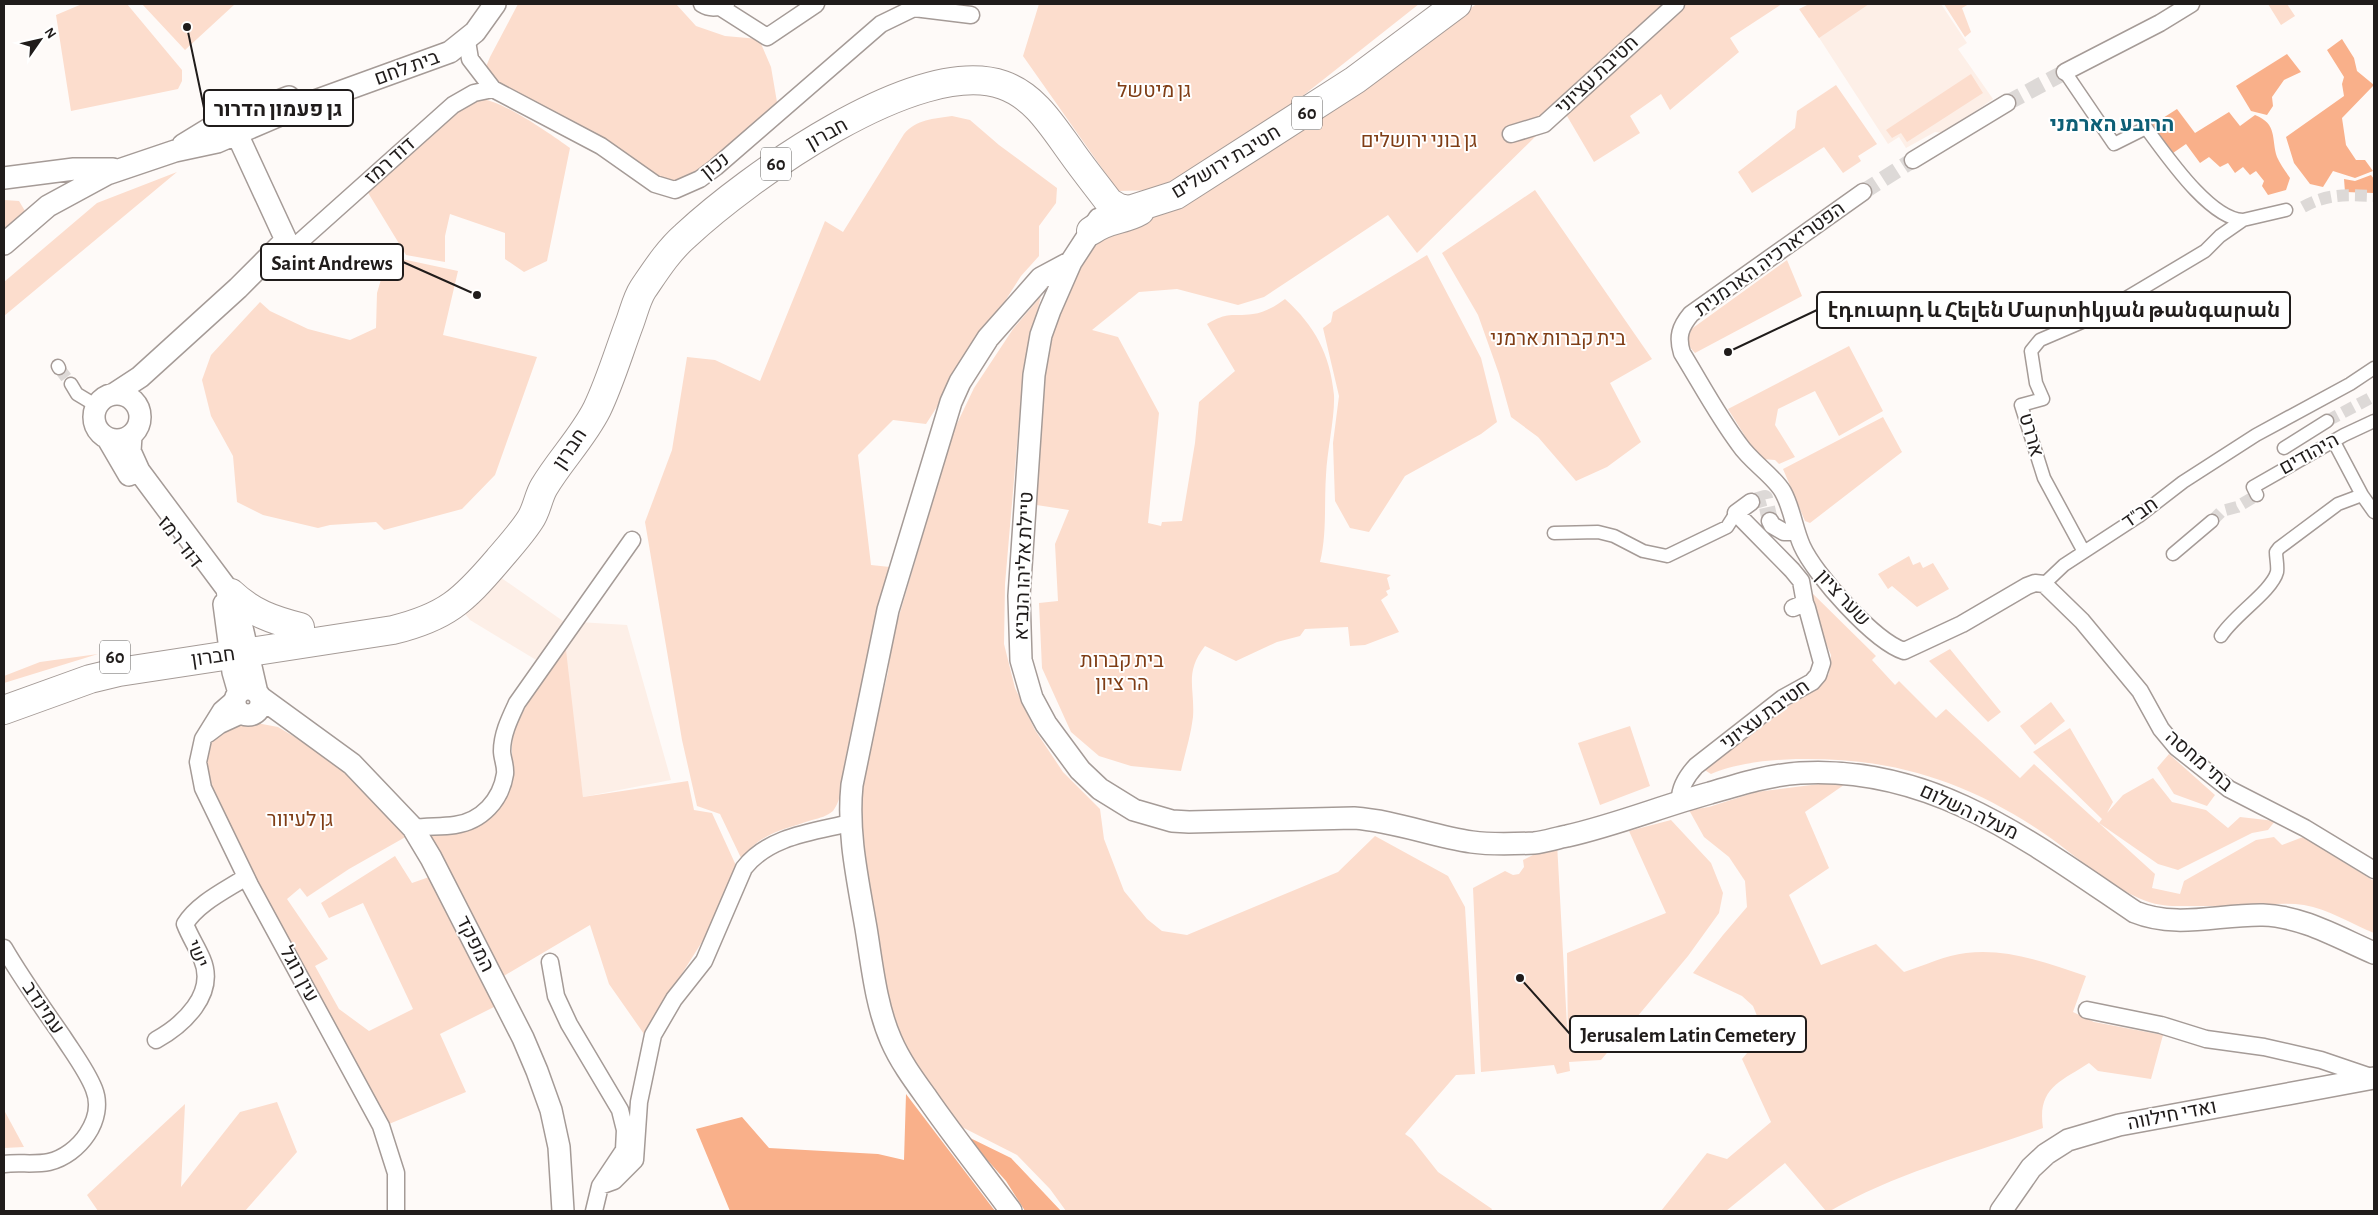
<svg xmlns="http://www.w3.org/2000/svg" width="2378" height="1215" viewBox="0 0 2378 1215" font-family="'Alegreya Sans','Noto Sans Armenian',Heebo,sans-serif">
  <rect width="100%" height="100%" fill="#fefaf8"/>
  <!-- built -->
  <path fill="#fdefe7" d="M 1821,4 L 1941,4 L 1967,43 L 1958,49 L 1993,99 L 1944,133 L 1935,132 L 1906,148 L 1899,137 L 1888,144 L 1803,13 Z
    M 490,570 L 563,621 L 627,625 L 671,780 L 583,797 L 566,678 L 470,620 L 457,604 Z"/>
  <!-- green -->
  <path fill="#fcddcd" d="M 82,4 L 127,4 L 182,70 L 182,81 L 178,89 L 71,111 L 56,15 Z
    M 142,4 L 235,4 L 185,50 Z
    M 518,4 L 676,4 L 696,26 L 725,36 L 759,39 L 771,67 L 778,108 L 724,156 L 674,184 L 650,172 L 630,155 L 483,74 L 490,57 Z
    M 1039,4 L 1419,4 L 1300,98 L 1160,190 L 1118,191 L 1023,56 Z
    M 1477,4 L 1782,4 L 1730,38 L 1739,52 L 1670,110 L 1661,94 L 1630,116 L 1640,133 L 1594,162 L 1567,116 L 1538,134 L 1417,253 L 1388,215 L 1264,297 L 1238,305 L 1177,289 L 1139,292 L 1092,330 L 1118,337 L 1159,413 L 1148,523 L 1161,526 L 1162,522 L 1182,521 L 1195,443 L 1199,402 L 1235,371 L 1207,324 C 1229,311 1230,317 1253,314 C 1264,313 1276,306 1285,299 C 1315,326 1330,354 1334,395 C 1335,417 1327,451 1326,475 C 1324,504 1327,534 1320,562 L 1391,575 L 1387,578 L 1390,589 L 1386,591 L 1388,595 L 1381,600 L 1399,632 L 1365,645 L 1350,646 L 1348,627 L 1305,629 L 1300,636 L 1277,642 L 1236,661 L 1205,646 C 1184,673 1195,687 1193,717 C 1191,735 1185,753 1181,771 L 1131,766 L 1099,756 L 1071,732 L 1042,668 L 1039,603 L 1058,601 L 1055,544 L 1069,510 L 1030,504 L 1048,326 L 1112,211 L 1129,218 Z
    M 1809,4 L 1869,4 L 1819,38 L 1799,9 Z
    M 1944,4 L 1969,4 L 1962,8 L 1971,32 L 1965,37 Z
    M 2268,4 L 2287,4 L 2295,16 L 2281,25 Z
    M 1971,74 L 1983,93 L 1907,142 L 1901,133 L 1892,138 L 1886,130 Z
    M 1836,85 L 1877,144 L 1858,156 L 1861,161 L 1843,173 L 1824,147 L 1752,193 L 1738,172 L 1795,128 L 1797,111 Z
    M 478,99 C 498,97 552,135 570,148 L 547,261 L 524,272 L 505,259 L 505,233 L 450,214 L 445,236 L 445,262 L 406,255 L 367,191 L 457,112 Z
    M 952,116 L 970,120 L 999,145 L 1057,188 L 1056,203 L 1039,226 L 1039,256 L 1021,276 L 926,424 L 893,420 L 858,455 L 871,565 L 890,567 C 876,630 861,693 846,756 C 842,773 844,797 833,811 C 827,816 820,818 812,820 C 786,829 756,834 742,860 L 720,814 L 697,806 L 682,740 L 645,522 L 672,450 L 687,357 L 715,360 L 760,381 L 825,221 L 843,232 L 904,134 C 917,119 933,119 952,116 Z
    M 177,172 L 4,316 L 4,282 L 97,203 Z
    M 1535,190 L 1652,359 L 1610,383 L 1641,442 L 1607,467 L 1576,481 L 1538,437 L 1511,417 L 1499,374 L 1478,315 L 1442,253 Z
    M 4,200 L 19,201 L 25,211 L 24,217 L 4,235 Z
    M 1427,255 L 1481,358 L 1497,422 L 1481,434 L 1405,476 L 1369,532 L 1350,528 L 1335,501 L 1333,443 L 1339,396 L 1323,328 L 1331,322 L 1333,312 Z
    M 388,256 L 458,271 L 443,335 L 537,357 L 495,475 L 462,509 L 384,530 L 376,522 L 330,525 L 318,528 L 263,515 L 237,502 L 233,456 L 211,416 L 202,380 L 211,355 L 260,302 L 270,311 L 308,329 L 350,340 L 376,328 L 377,293 Z
    M 1787,260 L 1802,296 L 1695,353 C 1689,347 1687,342 1686,335 L 1690,330 Z
    M 1041,296 L 1024,364 L 1005,584 L 1004,644 L 1015,688 L 1035,730 L 1063,772 L 1100,809 L 1104,839 L 1124,891 L 1147,919 L 1162,931 L 1187,935 L 1338,872 L 1375,836 L 1448,876 L 1465,907 L 1475,1074 L 1456,1075 L 1405,1134 L 1412,1139 L 1438,1172 L 1492,1209 L 1491,1211 L 1066,1211 L 1050,1189 L 1017,1155 L 956,1124 L 917,1067 L 901,1035 L 885,988 L 862,847 L 861,788 L 888,672 L 892,640 L 953,432 L 974,388 L 1013,329 Z
    M 1849,346 L 1883,411 L 1839,436 L 1815,391 L 1778,409 L 1775,425 L 1795,457 L 1779,464 L 1775,460 L 1762,459 L 1755,452 L 1728,409 Z
    M 1883,417 L 1902,452 L 1810,523 L 1805,521 L 1783,469 Z
    M 1909,556 L 1913,565 L 1920,562 L 1923,568 L 1933,563 L 1949,589 L 1917,607 L 1892,586 L 1888,589 L 1878,574 Z
    M 1806,587 L 1876,656 L 1872,660 L 1895,685 L 1899,681 L 1936,718 L 1946,709 L 2020,778 L 2034,764 L 2155,874 L 2152,888 L 2180,894 L 2184,881 L 2256,840 L 2274,837 L 2282,845 L 2303,837 L 2374,881 L 2374,933 C 2352,924 2328,909 2304,905 C 2284,902 2263,905 2243,906 C 2227,907 2211,906 2194,906 C 2177,906 2162,907 2146,901 C 2106,886 2074,853 2039,830 C 1962,779 1888,757 1796,759 C 1767,760 1737,763 1711,774 L 1703,769 L 1812,689 L 1829,674 L 1831,655 L 1812,610 Z
    M 1950,649 L 2001,712 L 1988,722 L 1929,661 Z
    M 566,650 L 583,797 L 688,781 L 694,810 L 712,813 L 739,872 L 717,918 L 644,1034 L 609,984 L 590,925 L 502,977 L 424,830 C 435,831 447,833 458,832 C 484,829 509,806 512,780 C 514,763 509,747 515,730 C 526,700 547,675 566,650 Z
    M 98,654 L 4,683 L 4,676 L 40,662 Z
    M 2051,702 L 2065,721 L 2035,745 L 2020,726 Z
    M 251,722 L 278,727 L 323,754 L 340,766 L 409,835 L 349,869 L 307,897 L 300,888 L 287,899 L 328,959 L 315,966 L 339,1009 L 369,1031 L 413,1009 L 363,903 L 329,918 L 321,903 L 395,856 L 412,883 L 432,876 L 498,1005 L 440,1034 L 466,1092 L 389,1124 L 304,971 L 210,790 C 208,782 205,774 205,767 C 201,741 229,725 251,722 Z
    M 1630,726 L 1650,786 L 1600,805 L 1578,743 Z
    M 2070,728 L 2113,802 L 2107,813 L 2123,795 L 2153,778 L 2172,802 L 2206,810 L 2228,828 L 2240,817 L 2275,821 L 2268,830 L 2252,833 L 2178,870 L 2158,864 L 2099,823 L 2102,819 L 2033,752 Z
    M 2169,754 L 2215,795 L 2207,806 L 2174,794 L 2157,768 Z
    M 1851,780 L 1805,812 L 1829,868 L 1789,895 L 1821,965 L 1876,944 L 1904,972 C 1923,966 1946,955 1966,953 C 2008,948 2047,963 2086,976 L 2073,1012 L 2094,1022 L 2163,1035 L 2151,1079 L 2098,1071 L 2089,1063 C 2060,1082 2037,1088 2043,1128 C 1971,1154 1895,1173 1830,1211 L 1826,1211 L 1785,1163 L 1726,1211 L 1661,1211 L 1707,1153 L 1727,1159 L 1771,1122 L 1742,1059 L 1764,1033 L 1753,1006 L 1742,996 L 1693,973 L 1723,935 L 1747,907 L 1745,881 L 1729,857 L 1704,837 L 1689,810 L 1709,807 L 1756,792 Z
    M 1671,820 L 1711,863 L 1723,893 L 1719,913 L 1688,956 L 1601,1060 L 1569,1062 L 1570,1071 L 1557,1074 L 1554,1065 L 1481,1072 L 1473,888 L 1505,871 L 1513,875 L 1519,874 L 1524,867 L 1523,860 L 1557,843 L 1568,1044 L 1567,953 L 1666,913 L 1629,831 Z
    M 277,1102 L 297,1152 L 245,1211 L 98,1211 L 87,1195 L 185,1104 L 181,1187 L 240,1112 Z
    M 4,1110 L 24,1147 L 4,1148 Z"/>
  <!-- forest -->
  <path fill="#f9b08a" d="M 2342,39 L 2354,58 L 2357,71 L 2374,85 L 2342,118 L 2346,145 L 2356,160 L 2365,160 L 2373,171 L 2355,178 L 2333,171 L 2323,187 L 2310,184 L 2294,163 L 2286,137 L 2344,96 L 2342,84 L 2344,77 L 2327,50 Z
    M 2287,54 L 2301,72 L 2284,80 L 2272,97 L 2273,106 L 2267,115 L 2251,111 L 2236,86 Z
    M 2177,109 L 2195,133 L 2229,112 L 2240,126 L 2255,115 C 2278,124 2271,139 2277,157 C 2280,164 2286,172 2290,178 L 2286,190 L 2268,195 L 2262,186 L 2264,181 L 2256,171 L 2250,175 L 2243,167 L 2235,173 L 2228,163 L 2220,167 L 2209,157 L 2200,163 L 2186,144 L 2173,153 L 2152,125 Z
    M 2371,175 L 2374,179 L 2374,193 L 2345,192 L 2344,179 L 2355,181 Z
    M 906,1094 L 995,1211 L 730,1211 L 696,1129 L 742,1117 L 769,1148 L 878,1154 L 904,1160 Z
    M 966,1136 L 1011,1158 L 1061,1211 L 1025,1211 L 1006,1181 Z"/>
  <g fill="none" stroke-linecap="round" stroke-linejoin="round">
    <!-- pedestrian-tunnel -->
    <path stroke="#ddd9d7" stroke-width="12" stroke-dasharray="12 6" stroke-linecap="butt" d="M 2303,207 C 2329,193 2345,195 2374,196
      M 59,368 L 71,384
      M 2327,421 L 2374,396
      M 2212,521 L 2222,511 L 2237,507 L 2257,495"/>
    <!-- minor-tunnel -->
    <path stroke="#ddd9d7" stroke-width="16" stroke-dasharray="16 8" stroke-linecap="butt" d="M 2007,103 L 2065,72
      M 1863,192 L 1913,160
      M 1751,502 L 1765,498 L 1770,521"/>
    <!-- pedestrian casing -->
    <g stroke="#a59b97" stroke-width="15">
      <path id="pedestrian" d="M 2065,72 L 2114,144 L 2146,128 C 2165,153 2209,219 2243,220
        M 58,366 L 59,368
        M 71,384 L 77,394 L 92,403
        M 2334,442 L 2362,495 L 2374,512
        M 2284,448 L 2327,421
        M 2257,495 L 2253,487 L 2344,435 L 2374,421
        M 1554,533 L 1598,532 L 1614,536 L 1643,551 L 1667,556 L 1727,527 L 1736,513
        M 2084,552 L 2044,478 L 2021,405 L 2043,399 L 2036,383 L 2031,351 L 2040,340 L 2096,316 L 2205,251 L 2220,236 L 2243,220 L 2286,210
        M 2173,554 L 2212,521
        M 2044,584 L 2064,565 L 2139,516 L 2183,482 L 2256,435 L 2350,384 L 2374,368
        M 2221,636 C 2233,616 2272,591 2277,572 C 2278,566 2276,558 2276,552 L 2279,548 L 2338,504 L 2362,495"/>
    </g>
    <!-- minor casing -->
    <g stroke="#a59b97" stroke-width="19">
      <path id="minor" d="M 702,4 C 710,9 718,8 726,4
        M 720,7 L 767,37 L 816,4
        M 467,41 L 470,59 L 493,89 L 601,146 L 655,184 L 675,190 L 700,179 L 716,167 L 881,24 L 914,8 L 971,15
        M 2065,72 L 2160,23 L 2191,4
        M 1511,134 L 1544,124 L 1676,4
        M 1913,160 L 2007,103
        M 1863,192 L 1691,314 C 1680,327 1677,337 1682,353 C 1701,384 1718,416 1739,444 C 1751,462 1774,476 1783,492 C 1792,508 1794,528 1802,546 C 1815,575 1874,641 1904,651 L 1962,624 L 2027,586 L 2035,583 L 2044,584 L 2082,621 L 2140,691 L 2161,729 L 2176,747 L 2229,789 L 2305,828 L 2374,870
        M 293,248 L 453,105 L 474,93 L 493,89
        M 1751,502 L 1736,513 L 1792,570 L 1801,581 L 1805,603
        M 1770,521 L 1772,525 L 1784,532 L 1796,532
        M 236,697 L 221,710 L 203,739 L 198,762 L 203,788 L 250,885 L 381,1126 L 396,1173 L 396,1211
        M 208,734 L 220,725 L 244,714
        M 1680,801 C 1679,788 1687,776 1696,766 L 1783,698 L 1812,682 L 1818,675 L 1822,663 L 1807,608 L 1805,603 L 1793,608
        M 413,828 C 427,826 441,827 455,825 C 482,821 501,800 505,774 C 506,766 502,758 502,751 C 502,734 510,718 517,703 L 632,540
        M 4,948 C 22,979 43,1008 63,1037 C 74,1054 87,1071 94,1089 C 106,1119 79,1155 49,1162 C 35,1165 18,1162 4,1164
        M 550,962 L 556,996 L 569,1024 L 620,1110 L 625,1130 L 624,1150 L 600,1186 L 594,1211
        M 2087,1010 L 2161,1025 L 2206,1039 L 2264,1047 L 2321,1060 L 2374,1078
        M 156,1040 C 183,1025 217,994 202,959 C 197,947 190,937 185,924 C 198,903 226,890 246,877
        M 600,1186 L 614,1181 L 635,1160 L 639,1102 L 653,1035 L 674,999 L 704,961 L 744,868 C 769,836 813,832 850,823"/>
    </g>
    <!-- tertiary casing -->
    <g stroke="#a59b97" stroke-width="24">
      <path id="tertiary" d="M 235,120 L 237,134 L 286,240 L 293,248
        M 183,145 L 214,126 L 289,97
        M 4,178 L 74,169 L 113,169
        M 1099,219 L 1071,262 L 1050,310 L 1041,335 L 1034,375 L 1019,596 L 1021,660 L 1032,698 L 1046,724 L 1080,770 L 1100,789 L 1134,810 L 1172,821 L 1189,822 L 1354,818 C 1396,821 1431,836 1472,842 C 1492,845 1514,844 1534,843 C 1545,842 1556,838 1567,836 C 1616,825 1662,806 1710,793 C 1740,784 1769,775 1800,773 C 1932,765 2031,842 2135,912 C 2177,929 2219,914 2263,915 C 2302,916 2339,938 2374,953
        M 4,244 L 48,206 L 107,174 L 175,151 L 217,142 L 301,106 L 450,52 L 475,32 L 495,4
        M94 417a23 23 0 1 1 46 0a23 23 0 1 1-46 0Z
        M 114,394 L 140,377 L 238,288 L 286,240
        M 131,436 L 130,451 L 139,471 L 236,601 L 257,693
        M 108,439 L 129,475
        M 224,604 L 233,672 L 239,693
        M235 702a13 13 0 1 1 26 0a13 13 0 1 1-26 0Z
        M 260,697 L 352,764 L 413,828 L 431,858 L 523,1038 L 537,1071 L 551,1110 L 559,1147 L 563,1211
        M 1011,1211 C 983,1173 954,1137 927,1098 C 914,1080 900,1061 891,1040 C 876,1006 872,965 866,928 C 858,881 847,833 852,785 L 888,610 L 951,402 L 960,382 L 988,338 L 1041,278 L 1071,262
        M 2001,1211 L 2031,1168 L 2046,1154 L 2068,1140 L 2119,1125 L 2374,1078"/>
    </g>
    <!-- trunk casing -->
    <g stroke="#a59b97" stroke-width="30">
      <path id="trunk" d="M 1091,231 C 1108,218 1123,221 1140,211
        M 231,593 C 252,613 273,620 300,627
        M 4,710 L 90,679 L 119,672 L 393,630 C 446,617 463,601 498,560 C 509,547 521,534 530,520 C 537,510 538,497 544,487 C 560,460 583,437 597,409 C 610,382 619,351 630,322 C 634,311 637,298 643,289 C 656,270 668,251 685,236 C 746,179 917,55 1003,85 C 1035,96 1053,127 1072,153 C 1084,170 1097,186 1109,202 L 1119,208 L 1129,210 L 1176,195 L 1355,80 L 1457,4"/>
    </g>
    <!-- pedestrian -->
    <use href="#pedestrian" stroke="#fff" stroke-width="12"/>
    <!-- minor -->
    <use href="#minor" stroke="#fff" stroke-width="16"/>
    <!-- tertiary -->
    <use href="#tertiary" stroke="#fff" stroke-width="21"/>
    <!-- trunk -->
    <use href="#trunk" stroke="#fff" stroke-width="28"/>
  </g>
  <g text-anchor="middle" dominant-baseline="central" stroke-width="4" stroke-linejoin="round" paint-order="stroke">
    <!-- shield labels -->
    <g fill="#fff" stroke="#63605f" stroke-width="1">
      <rect x="1292" y="96.5" width="30" height="33" rx="4"/>
      <rect x="761" y="147.5" width="30" height="33" rx="4"/>
      <rect x="100" y="640.5" width="30" height="33" rx="4"/>
    </g>
    <g font-size="19" font-weight="bold" fill="#201c1b">
      <text x="1307" y="113">60</text>
      <text x="776" y="164">60</text>
      <text x="115" y="657">60</text>
    </g>
    <!-- street labels -->
    <g font-size="20" fill="#201c1b" stroke="#fff">
      <text transform="translate(407 68) rotate(-20)">בית לחם</text>
      <text transform="translate(1597 75) rotate(-43)">חטיבת עציוני</text>
      <text transform="translate(827 134) rotate(-29)">חברון</text>
      <text transform="translate(390 161) rotate(-42)">דוד רמז</text>
      <text transform="translate(1226 162) rotate(-31)">חטיבת ירושלים</text>
      <text transform="translate(715 166) rotate(-38)">נכון</text>
      <text transform="translate(1770 259) rotate(-36)">הפטריארכיה הארמנית</text>
      <text transform="translate(2031 435) rotate(74)">אררט</text>
      <text transform="translate(570 449) rotate(-56)">חברון</text>
      <text transform="translate(2309 454) rotate(-29)">היהודים</text>
      <text transform="translate(2140 513) rotate(-35)">חב"ד</text>
      <text transform="translate(180 542) rotate(52)">דוד רמז</text>
      <text transform="translate(1024 566) rotate(-88)">טיילת אליהו הנביא</text>
      <text transform="translate(1843 598) rotate(47)">שער ציון</text>
      <text transform="translate(213 657) rotate(-8)">חברון</text>
      <text transform="translate(1765 715) rotate(-36)">חטיבת עציוני</text>
      <text transform="translate(2199 761) rotate(41)">בתי מחסה</text>
      <text transform="translate(1969 812) rotate(25)">מעלה השלום</text>
      <text transform="translate(475 944) rotate(63)">המפקד</text>
      <text transform="translate(197 954) rotate(67)">ישי</text>
      <text transform="translate(299 974) rotate(62)">עין רוגל</text>
      <text transform="translate(43 1008) rotate(56)">עמינדב</text>
      <text transform="translate(2172 1115) rotate(-11)">ואדי חילווה</text>
    </g>
    <!-- park labels -->
    <g font-size="20" fill="#7f3d15" stroke="#fff">
      <text x="1154" y="91">גן מיטשל</text>
      <text x="1419" y="141">גן בוני ירושלים</text>
      <text x="1558" y="339">בית קברות ארמני</text>
      <text x="1122" y="661">בית קברות<tspan x="1122" dy="23">הר ציון</tspan></text>
      <text x="300" y="820">גן לעיוור</text>
    </g>
    <!-- neighbourhood labels -->
    <g font-size="21" font-weight="bold" fill="#0d5f76" stroke="#fff">
      <text x="2112" y="124">הרובע הארמני</text>
    </g>
  </g>
  <!-- callouts -->
  <path fill="none" stroke="#201c1b" stroke-width="2" d="M187 27L204 108M477 295L403 262M1728 352L1817 310M1520 978L1570 1034"/>
  <g fill="#201c1b" stroke="#fff" stroke-width="2">
    <circle cx="187" cy="27" r="5"/>
    <circle cx="477" cy="295" r="5"/>
    <circle cx="1728" cy="352" r="5"/>
    <circle cx="1520" cy="978" r="5"/>
  </g>
  <g fill="#fff" stroke="#201c1b" stroke-width="2">
    <rect x="204" y="90" width="149" height="36" rx="5"/>
    <rect x="261" y="244" width="142" height="36" rx="5"/>
    <rect x="1817" y="292" width="473" height="36" rx="5"/>
    <rect x="1570" y="1016" width="236" height="36" rx="5"/>
  </g>
  <g font-size="21" text-anchor="middle" font-weight="bold" fill="#201c1b">
    <text x="278" y="116">גן פעמון הדרור</text>
    <text x="332" y="270">Saint Andrews</text>
    <text x="2054" y="317">էդուարդ և Հելեն Մարտիկյան թանգարան</text>
    <text x="1688" y="1042">Jerusalem Latin Cemetery</text>
  </g>
  <!-- border -->
  <rect width="2378" height="1215" fill="none" stroke="#201c1b" stroke-width="10"/>
  <!-- north arrow -->
  <g transform="translate(40 40) rotate(56)" stroke="#ffffff" stroke-width="4" paint-order="stroke">
  <path d="M0-4L9 19L0 12L-9 19Z" fill="#201c1b"/>
  <text y="-8" font-size="14" font-weight="bold" text-anchor="middle" fill="#201c1b">N</text>
  </g>
</svg>
